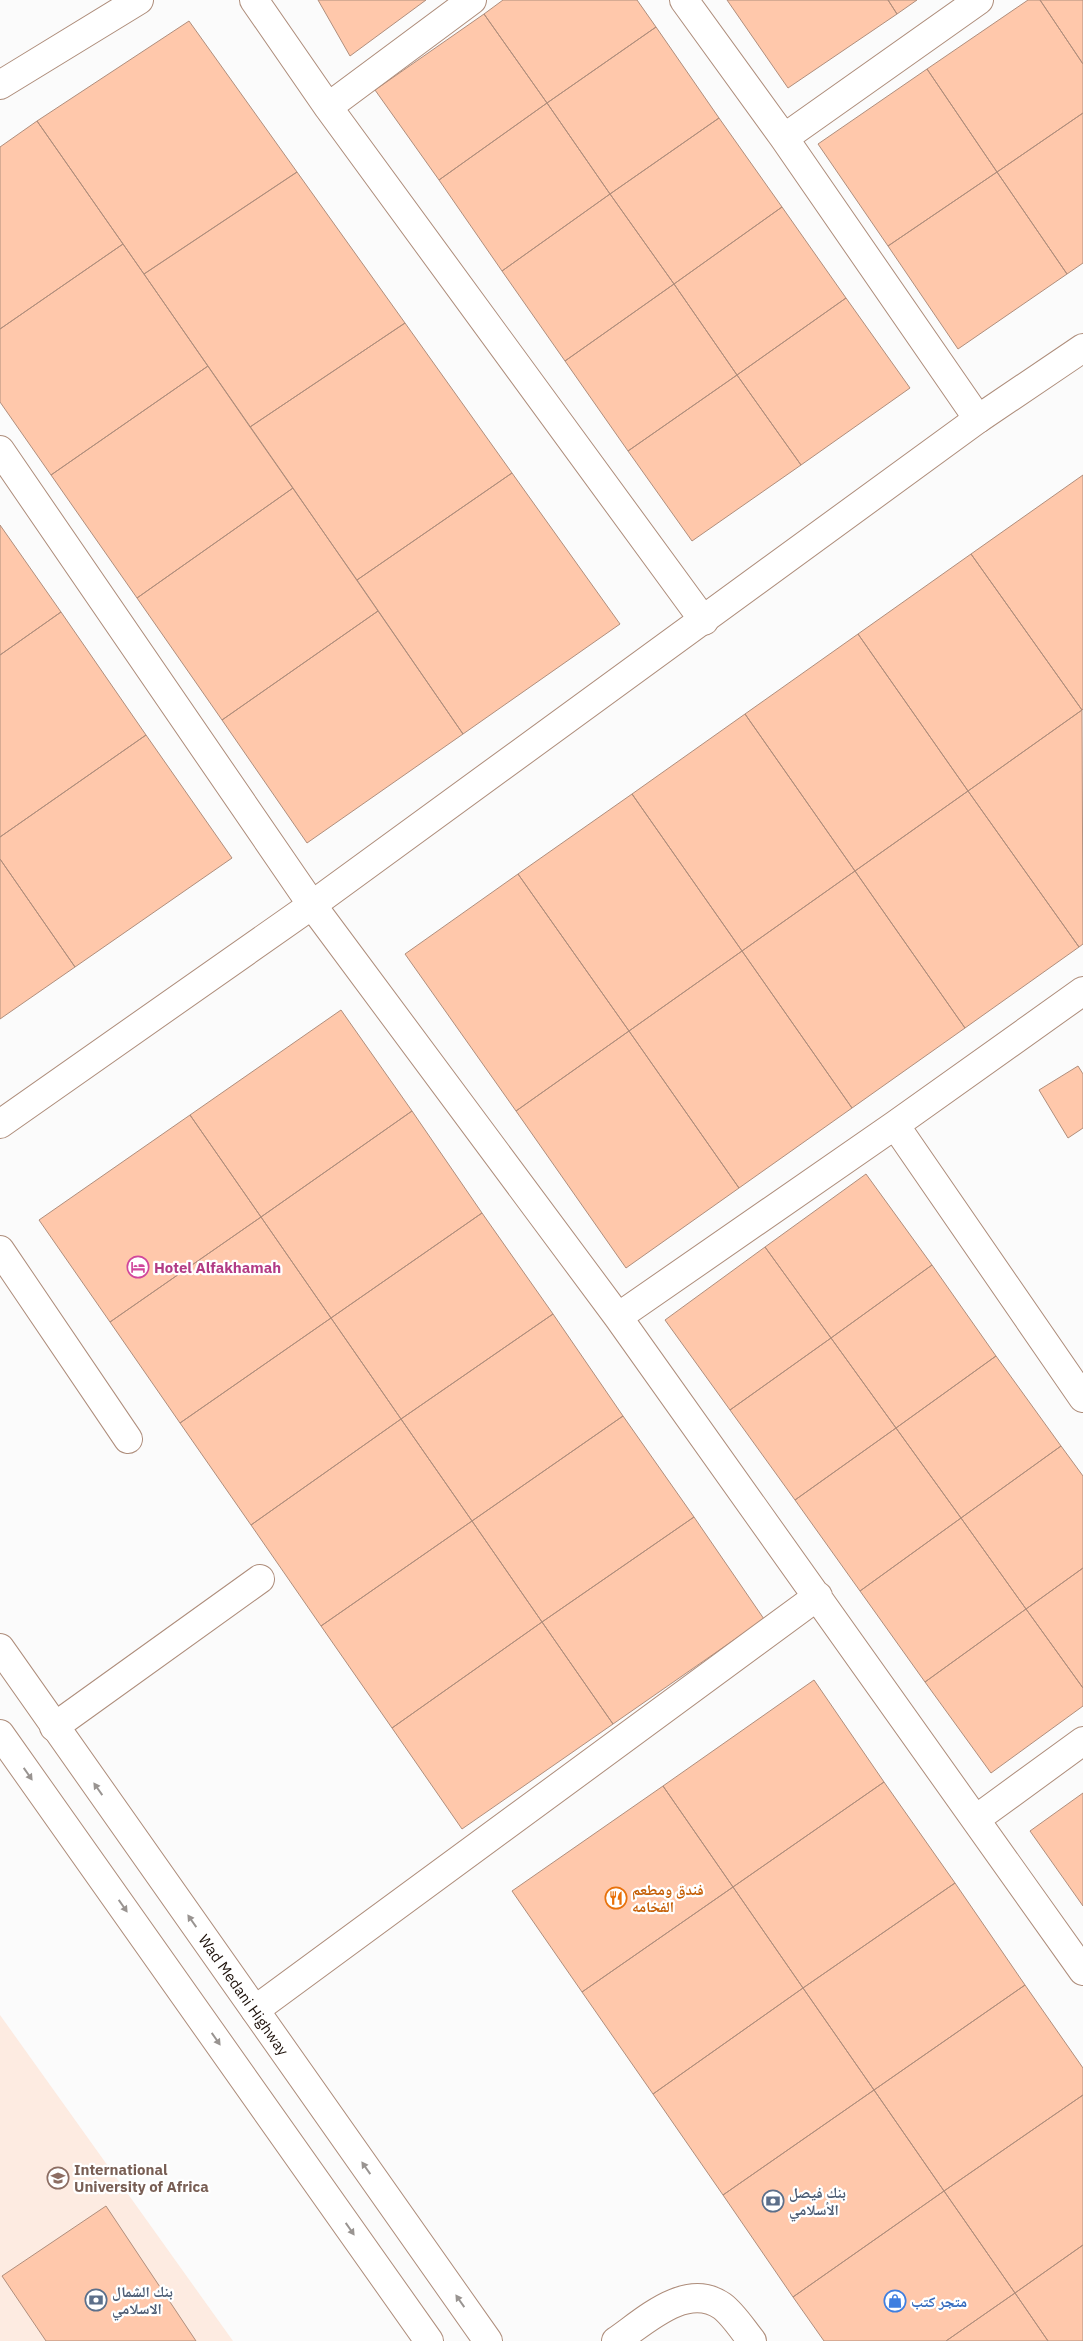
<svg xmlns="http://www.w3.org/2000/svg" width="1083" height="2341" viewBox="0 0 1083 2341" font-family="'IBM Plex Sans','Noto Naskh Arabic',sans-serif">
  <rect width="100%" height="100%" fill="#fbfbfb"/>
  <!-- built -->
  <path fill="#fdebe1" d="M 0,2015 L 233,2341 L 0,2341 Z"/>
  <!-- building -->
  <path fill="#ffc8ab" stroke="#b08e7c" d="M 318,0 L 426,0 L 350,56 Z
    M 503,0 L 637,0 L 656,27 L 547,103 L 484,14 Z
    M 727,0 L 888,0 L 897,14 L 788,88 Z
    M 888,0 L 917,0 L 897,14 Z
    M 1028,0 L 1040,0 L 1083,64 L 1083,113 L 997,172 L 927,69 Z
    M 1040,0 L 1083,0 L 1083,64 Z
    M 484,14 L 547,103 L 439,180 L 375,90 Z
    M 189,21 L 297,172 L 144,274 L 37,121 Z
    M 656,27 L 719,118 L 610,194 L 547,103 Z
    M 927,69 L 997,172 L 888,246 L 818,144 Z
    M 547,103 L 610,194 L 502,271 L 439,180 Z
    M 1083,113 L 1083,263 L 1067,274 L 997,172 Z
    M 719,118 L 782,207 L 674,284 L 610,194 Z
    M 37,121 L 123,244 L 0,329 L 0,147 Z
    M 297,172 L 405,323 L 250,427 L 144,274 Z
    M 997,172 L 1067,274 L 958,349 L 888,246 Z
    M 610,194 L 674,284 L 565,361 L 502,271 Z
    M 782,207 L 846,298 L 737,375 L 674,284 Z
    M 123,244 L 208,366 L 51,475 L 0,402 L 0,329 Z
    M 674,284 L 737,375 L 628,451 L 565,361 Z
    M 846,298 L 910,388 L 801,465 L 737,375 Z
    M 405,323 L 512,473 L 357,580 L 250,427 Z
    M 208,366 L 293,488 L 137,598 L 51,475 Z
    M 737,375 L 801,465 L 692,541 L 628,451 Z
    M 512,473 L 620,624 L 463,734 L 357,580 Z
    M 1083,475 L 1083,709 L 1082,710 L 971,554 Z
    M 293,488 L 378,611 L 222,720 L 137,598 Z
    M 0,525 L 61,612 L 0,655 Z
    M 971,554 L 1082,710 L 968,791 L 858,634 Z
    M 378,611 L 463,734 L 307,843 L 222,720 Z
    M 61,612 L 146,735 L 0,837 L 0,655 Z
    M 858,634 L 968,791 L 855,871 L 745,714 Z
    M 1082,710 L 1083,944 L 1079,947 L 968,791 Z
    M 745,714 L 855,871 L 742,951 L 632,794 Z
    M 146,735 L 232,858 L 75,967 L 0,859 L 0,837 Z
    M 968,791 L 1079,947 L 965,1028 L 855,871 Z
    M 632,794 L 742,951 L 629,1031 L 518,874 Z
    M 0,859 L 75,967 L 0,1019 Z
    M 855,871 L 965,1028 L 852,1108 L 742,951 Z
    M 518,874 L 629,1031 L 516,1111 L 405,954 Z
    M 742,951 L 852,1108 L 739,1188 L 629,1031 Z
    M 341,1010 L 412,1111 L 261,1217 L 190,1115 Z
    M 629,1031 L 739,1188 L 626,1268 L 516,1111 Z
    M 1078,1066 L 1083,1074 L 1083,1128 L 1068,1138 L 1039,1090 Z
    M 412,1111 L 482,1213 L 331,1318 L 261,1217 Z
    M 190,1115 L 261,1217 L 110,1322 L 39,1220 Z
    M 866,1174 L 932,1265 L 831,1338 L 765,1247 Z
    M 482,1213 L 553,1314 L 401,1419 L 331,1318 Z
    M 261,1217 L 331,1318 L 180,1423 L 110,1322 Z
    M 765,1247 L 831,1338 L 730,1410 L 665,1320 Z
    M 932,1265 L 996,1356 L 896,1428 L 831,1338 Z
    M 553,1314 L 623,1416 L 472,1521 L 401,1419 Z
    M 331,1318 L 401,1419 L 251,1525 L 180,1423 Z
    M 831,1338 L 896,1428 L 795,1500 L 730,1410 Z
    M 996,1356 L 1061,1446 L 961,1518 L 896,1428 Z
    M 623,1416 L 694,1517 L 542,1622 L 472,1521 Z
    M 401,1419 L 472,1521 L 321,1626 L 251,1525 Z
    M 896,1428 L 961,1518 L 860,1591 L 795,1500 Z
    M 1061,1446 L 1083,1476 L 1083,1568 L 1026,1609 L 961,1518 Z
    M 694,1517 L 764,1619 L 613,1724 L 542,1622 Z
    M 961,1518 L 1026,1609 L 925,1682 L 860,1591 Z
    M 472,1521 L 542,1622 L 392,1728 L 321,1626 Z
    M 1083,1568 L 1083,1688 L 1026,1609 Z
    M 1026,1609 L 1083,1688 L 1083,1706 L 991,1773 L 925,1682 Z
    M 542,1622 L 613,1724 L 462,1829 L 392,1728 Z
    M 814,1680 L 884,1782 L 733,1887 L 663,1786 Z
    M 884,1782 L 955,1883 L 803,1988 L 733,1887 Z
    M 663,1786 L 733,1887 L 582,1992 L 512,1891 Z
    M 1083,1793 L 1083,1906 L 1030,1831 Z
    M 955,1883 L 1025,1985 L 874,2090 L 803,1988 Z
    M 733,1887 L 803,1988 L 653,2094 L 582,1992 Z
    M 1025,1985 L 1083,2068 L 1083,2095 L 944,2191 L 874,2090 Z
    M 803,1988 L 874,2090 L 723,2195 L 653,2094 Z
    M 874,2090 L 944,2191 L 793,2297 L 723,2195 Z
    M 1083,2095 L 1083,2245 L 1015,2293 L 944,2191 Z
    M 944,2191 L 1015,2293 L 946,2341 L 824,2341 L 793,2297 Z
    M 106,2206 L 196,2341 L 46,2341 L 2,2276 Z
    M 1083,2245 L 1083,2341 L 1048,2341 L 1015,2293 Z
    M 1015,2293 L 1048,2341 L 946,2341 Z"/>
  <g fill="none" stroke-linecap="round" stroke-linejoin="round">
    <!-- street casing -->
    <g stroke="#ae8d7b" stroke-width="30">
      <path id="street" d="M 254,0 L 328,107 L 704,621
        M 684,0 L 784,138 L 978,419
        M 0,85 L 139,0
        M 328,107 L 472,0
        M 784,138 L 979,0
        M 0,450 L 312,905 L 618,1317 L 1083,1971
        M 895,1125 L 1083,1398
        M 0,1250 L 128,1439
        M 618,1317 L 895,1125 L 1083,991
        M 54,1727 L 260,1579
        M 976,1819 L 1083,1741
        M 255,2010 L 818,1596
        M 616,2341 C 644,2322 686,2281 722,2306 C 733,2314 743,2330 752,2341"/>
    </g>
    <!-- secondary casing -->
    <g stroke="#ae8d7b" stroke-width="30">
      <path id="secondary" d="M 0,1124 L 312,905 L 978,419 L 1083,348"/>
    </g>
    <!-- highway casing -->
    <g stroke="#ae8d7b" stroke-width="30">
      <g id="highway">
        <path id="s1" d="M 0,1648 L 488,2341"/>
        <path d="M 0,1734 L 429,2341"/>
      </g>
    </g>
    <!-- street -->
    <use href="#street" stroke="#fff" stroke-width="28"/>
    <!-- secondary -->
    <use href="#secondary" stroke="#fff" stroke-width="28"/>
    <!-- highway -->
    <use href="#highway" stroke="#fff" stroke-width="28"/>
  </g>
  <!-- one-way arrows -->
  <defs><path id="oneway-solid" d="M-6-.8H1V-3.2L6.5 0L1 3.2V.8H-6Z" transform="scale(1.25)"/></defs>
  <g fill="#999491">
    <use href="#oneway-solid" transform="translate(28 1774) rotate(55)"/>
    <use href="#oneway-solid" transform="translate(98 1789) rotate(-125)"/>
    <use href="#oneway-solid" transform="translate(123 1906) rotate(55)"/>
    <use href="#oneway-solid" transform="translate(192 1921) rotate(-125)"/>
    <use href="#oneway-solid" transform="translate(216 2039) rotate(55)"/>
    <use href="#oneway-solid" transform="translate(366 2168) rotate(-125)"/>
    <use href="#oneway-solid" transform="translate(350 2229) rotate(55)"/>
    <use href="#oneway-solid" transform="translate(460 2301) rotate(-125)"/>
  </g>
  <!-- icons -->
  <defs>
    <g id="hotel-ring" transform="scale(1.125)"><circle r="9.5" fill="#fff" stroke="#d1479c" stroke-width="1.5"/><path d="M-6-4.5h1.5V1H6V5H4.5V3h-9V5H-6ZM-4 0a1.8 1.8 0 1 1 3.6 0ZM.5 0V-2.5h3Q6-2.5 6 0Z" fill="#d1479c"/></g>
    <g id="restaurant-ring" transform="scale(1.125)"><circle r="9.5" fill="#fff" stroke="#e8710a" stroke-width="1.5"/><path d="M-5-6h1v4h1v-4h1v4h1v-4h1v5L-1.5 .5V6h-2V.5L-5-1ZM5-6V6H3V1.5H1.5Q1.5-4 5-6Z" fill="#e8710a"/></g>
    <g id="university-ring" transform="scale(1.125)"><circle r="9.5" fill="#fff" stroke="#8d6e63" stroke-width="1.5"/><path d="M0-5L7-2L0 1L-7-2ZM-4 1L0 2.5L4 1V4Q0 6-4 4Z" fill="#8d6e63"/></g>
    <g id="bank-ring" transform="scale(1.125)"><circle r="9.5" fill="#fff" stroke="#5c6f8a" stroke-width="1.5"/><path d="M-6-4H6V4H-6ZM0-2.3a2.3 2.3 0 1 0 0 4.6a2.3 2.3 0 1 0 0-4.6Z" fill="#5c6f8a"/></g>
    <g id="shop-ring" transform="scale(1.125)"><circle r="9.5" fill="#fff" stroke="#3f7fe0" stroke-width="1.5"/><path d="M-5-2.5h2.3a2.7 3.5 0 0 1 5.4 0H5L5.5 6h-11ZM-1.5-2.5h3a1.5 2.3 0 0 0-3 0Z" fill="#3f7fe0"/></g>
  </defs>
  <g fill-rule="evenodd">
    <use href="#hotel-ring" x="138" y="1267"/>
    <use href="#restaurant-ring" x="616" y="1898"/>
    <use href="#university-ring" x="58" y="2178"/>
    <use href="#bank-ring" x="773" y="2201"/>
    <use href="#bank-ring" x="96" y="2300"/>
    <use href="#shop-ring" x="895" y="2301"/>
  </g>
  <g text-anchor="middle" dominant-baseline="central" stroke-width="4.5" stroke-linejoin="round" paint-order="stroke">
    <!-- hotel labels -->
    <g font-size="15" font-weight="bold" fill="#b23c85" stroke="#fff" text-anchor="start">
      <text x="154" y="1267">Hotel Alfakhamah</text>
    </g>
    <!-- food labels -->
    <g font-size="15" font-weight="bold" fill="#c56008" stroke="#fff" text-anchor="start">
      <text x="632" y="1889">فندق ومطعم<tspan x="632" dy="17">الفخامه</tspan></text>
    </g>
    <!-- street labels -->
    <g font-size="15" fill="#1d110a" stroke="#fff">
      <text stroke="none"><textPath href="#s1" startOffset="424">Wad Medani Highway</textPath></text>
    </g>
    <!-- education labels -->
    <g font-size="15" font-weight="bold" fill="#785e54" stroke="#fff" text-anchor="start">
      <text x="74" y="2169">International<tspan x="74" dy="17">University of Africa</tspan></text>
    </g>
    <!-- service labels -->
    <g font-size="15" font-weight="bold" fill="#4e5e75" stroke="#fff" text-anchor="start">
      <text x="789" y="2192">بنك فيصل<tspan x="789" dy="17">الأسلامي</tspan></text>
      <text x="112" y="2291">بنك الشمال<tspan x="112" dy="17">الاسلامي</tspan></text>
    </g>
    <!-- shop labels -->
    <g font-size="15" font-weight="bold" fill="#366cbe" stroke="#fff" text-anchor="start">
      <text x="911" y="2301">متجر كتب</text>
    </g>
  </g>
</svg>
